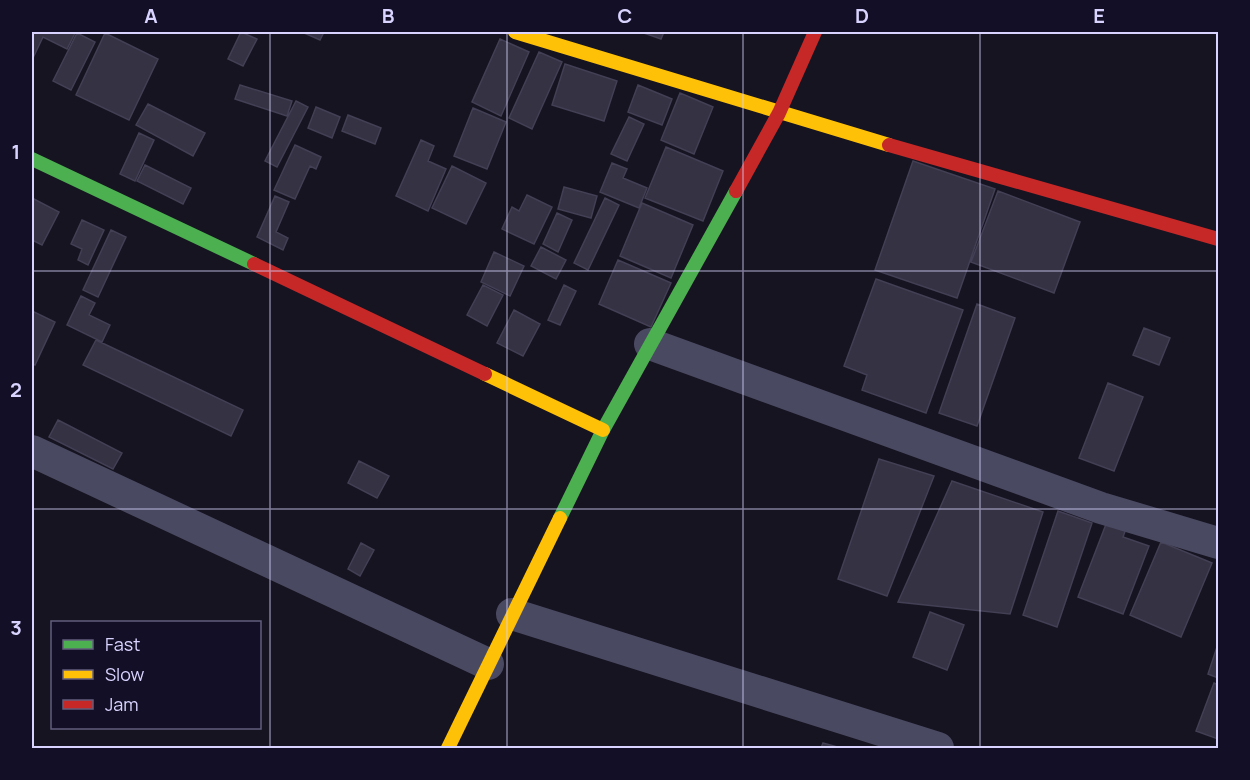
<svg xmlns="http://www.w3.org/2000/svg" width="1250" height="780" viewBox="0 0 1250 780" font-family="Manrope,sans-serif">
  <rect width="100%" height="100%" fill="#161421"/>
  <!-- building -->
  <path fill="#343243" stroke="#433f54" stroke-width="1.5" d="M 32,32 L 72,32 L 75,33 L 67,49 L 43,37 L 32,60 Z
    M 241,32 L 257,39 L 243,66 L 228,59 Z
    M 302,32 L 324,32 L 320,40 Z
    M 641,32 L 664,32 L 661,39 Z
    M 77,33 L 95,42 L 71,90 L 53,81 Z
    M 105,33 L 158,59 L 129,120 L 76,95 Z
    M 500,39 L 529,52 L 501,116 L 472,102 Z
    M 539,52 L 562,62 L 532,129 L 509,118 Z
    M 565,64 L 617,81 L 604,121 L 552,105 Z
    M 240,85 L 292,101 L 287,116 L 235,99 Z
    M 638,85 L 672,99 L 662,125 L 628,112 Z
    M 680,93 L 713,107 L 694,154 L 661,140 Z
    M 296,101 L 308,107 L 277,167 L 265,161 Z
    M 148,104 L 205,133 L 193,156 L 136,125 Z
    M 316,107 L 340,117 L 332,138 L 308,128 Z
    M 473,108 L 506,122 L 487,169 L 454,156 Z
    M 348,115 L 381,128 L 375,144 L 342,131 Z
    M 629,117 L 644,124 L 627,161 L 611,154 Z
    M 139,133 L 154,140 L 135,181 L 120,174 Z
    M 421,140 L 434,146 L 428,161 L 446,169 L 428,211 L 396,196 Z
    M 295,145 L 321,157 L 316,169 L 310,166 L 295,199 L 274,190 Z
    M 666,147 L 723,171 L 703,221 L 645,198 Z
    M 913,161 L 995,189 L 957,298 L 875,270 Z
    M 612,163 L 627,169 L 623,178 L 647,188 L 639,208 L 600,192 Z
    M 145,165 L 191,188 L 183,204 L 137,181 Z
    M 452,166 L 486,183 L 466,224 L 432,208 Z
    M 564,187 L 597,196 L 591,218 L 558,209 Z
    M 998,191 L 1080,222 L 1054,293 L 971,262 Z
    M 527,195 L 552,207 L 534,244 L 502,229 L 512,207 L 519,211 Z
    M 275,196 L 289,202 L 276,232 L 288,238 L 283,250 L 257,237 Z
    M 32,198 L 59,212 L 42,245 L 32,240 Z
    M 605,198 L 619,205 L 588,270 L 574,263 Z
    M 642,203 L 693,225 L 671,278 L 620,256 Z
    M 557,213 L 572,220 L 558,252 L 543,244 Z
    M 82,220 L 104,230 L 88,265 L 78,260 L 82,249 L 71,244 Z
    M 111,230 L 126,237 L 98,297 L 83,290 Z
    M 541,247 L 566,260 L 556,279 L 531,266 Z
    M 494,252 L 524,266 L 510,296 L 481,282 Z
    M 618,260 L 671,283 L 651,327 L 599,304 Z
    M 876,279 L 963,310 L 926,413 L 862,390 L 867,375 L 844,366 Z
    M 483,285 L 503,295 L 487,326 L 467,315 Z
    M 564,285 L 576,291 L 560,325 L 548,320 Z
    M 81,296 L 95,303 L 89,315 L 110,325 L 102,342 L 67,325 Z
    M 977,304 L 1015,318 L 977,426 L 939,413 Z
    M 514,310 L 540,324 L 523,356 L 497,343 Z
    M 32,311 L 55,322 L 35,365 L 32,364 Z
    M 1144,328 L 1170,338 L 1159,365 L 1133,355 Z
    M 96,340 L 243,410 L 231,436 L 83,365 Z
    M 1108,383 L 1143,397 L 1114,471 L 1079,458 Z
    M 58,420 L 122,453 L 113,469 L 49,437 Z
    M 879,459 L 934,476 L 887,596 L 838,579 Z
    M 359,461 L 389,476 L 377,498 L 348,483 Z
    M 952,481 L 1043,512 L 1010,614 L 898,602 Z
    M 1058,511 L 1092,523 L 1057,627 L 1023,615 Z
    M 1108,519 L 1127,526 L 1123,537 L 1149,546 L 1123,614 L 1078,597 Z
    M 1161,542 L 1212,563 L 1181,637 L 1130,615 Z
    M 361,543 L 374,550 L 360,576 L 348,569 Z
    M 930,612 L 964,625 L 947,670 L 913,657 Z
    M 1218,644 L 1218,678 L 1208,674 Z
    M 1214,683 L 1218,685 L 1218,739 L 1196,731 Z
    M 823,743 L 841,748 L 821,748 Z"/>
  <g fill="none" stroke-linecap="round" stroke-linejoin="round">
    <!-- street -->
    <path stroke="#4a4962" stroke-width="32" d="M 650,344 L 1101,508 L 1218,543
      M 32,451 L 488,664
      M 512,614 L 938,748"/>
    <!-- fast -->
    <path stroke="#4caf50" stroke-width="14" d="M 32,159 L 254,264
      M 560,518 L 603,430 L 736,191"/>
    <!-- slow -->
    <path stroke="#ffc107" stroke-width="14" d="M 515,32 L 889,145
      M 485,374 L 603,430
      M 448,748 L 560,518"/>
    <!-- jam -->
    <path stroke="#c62828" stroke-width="14" d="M 889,145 L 1218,239
      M 736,191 L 779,113 L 815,32
      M 254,264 L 485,374"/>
  </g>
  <!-- grid -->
  <path fill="none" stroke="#d9d4ff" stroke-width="1.5" stroke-opacity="0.55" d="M 270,32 L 270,748M 507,32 L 507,748M 743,32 L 743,748M 980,32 L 980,748M 32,271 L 1218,271M 32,509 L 1218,509"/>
  <!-- border -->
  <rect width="1250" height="780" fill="none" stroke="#130f26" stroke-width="66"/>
  <!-- legend -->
  <rect x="51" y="621" width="210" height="108" fill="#130f26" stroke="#625e7d" stroke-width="1.5"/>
  <rect x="63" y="640" width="30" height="9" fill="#4caf50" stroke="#625e7d" stroke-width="1.5"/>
  <text x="105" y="651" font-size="18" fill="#d9d4ff">Fast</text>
  <rect x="63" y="670" width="30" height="9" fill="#ffc107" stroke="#625e7d" stroke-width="1.5"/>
  <text x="105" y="681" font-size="18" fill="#d9d4ff">Slow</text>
  <rect x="63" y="700" width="30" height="9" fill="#c62828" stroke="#625e7d" stroke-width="1.5"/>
  <text x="105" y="711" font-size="18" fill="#d9d4ff">Jam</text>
  <rect x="33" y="33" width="1184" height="714" fill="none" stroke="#d9d4ff" stroke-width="2"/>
  <g font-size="20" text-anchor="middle" font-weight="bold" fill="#d9d4ff">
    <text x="151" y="23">A</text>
    <text x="388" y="23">B</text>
    <text x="625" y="23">C</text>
    <text x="862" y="23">D</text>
    <text x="1099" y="23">E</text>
    <text x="16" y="159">1</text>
    <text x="16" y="397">2</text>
    <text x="16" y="635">3</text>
  </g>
</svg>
